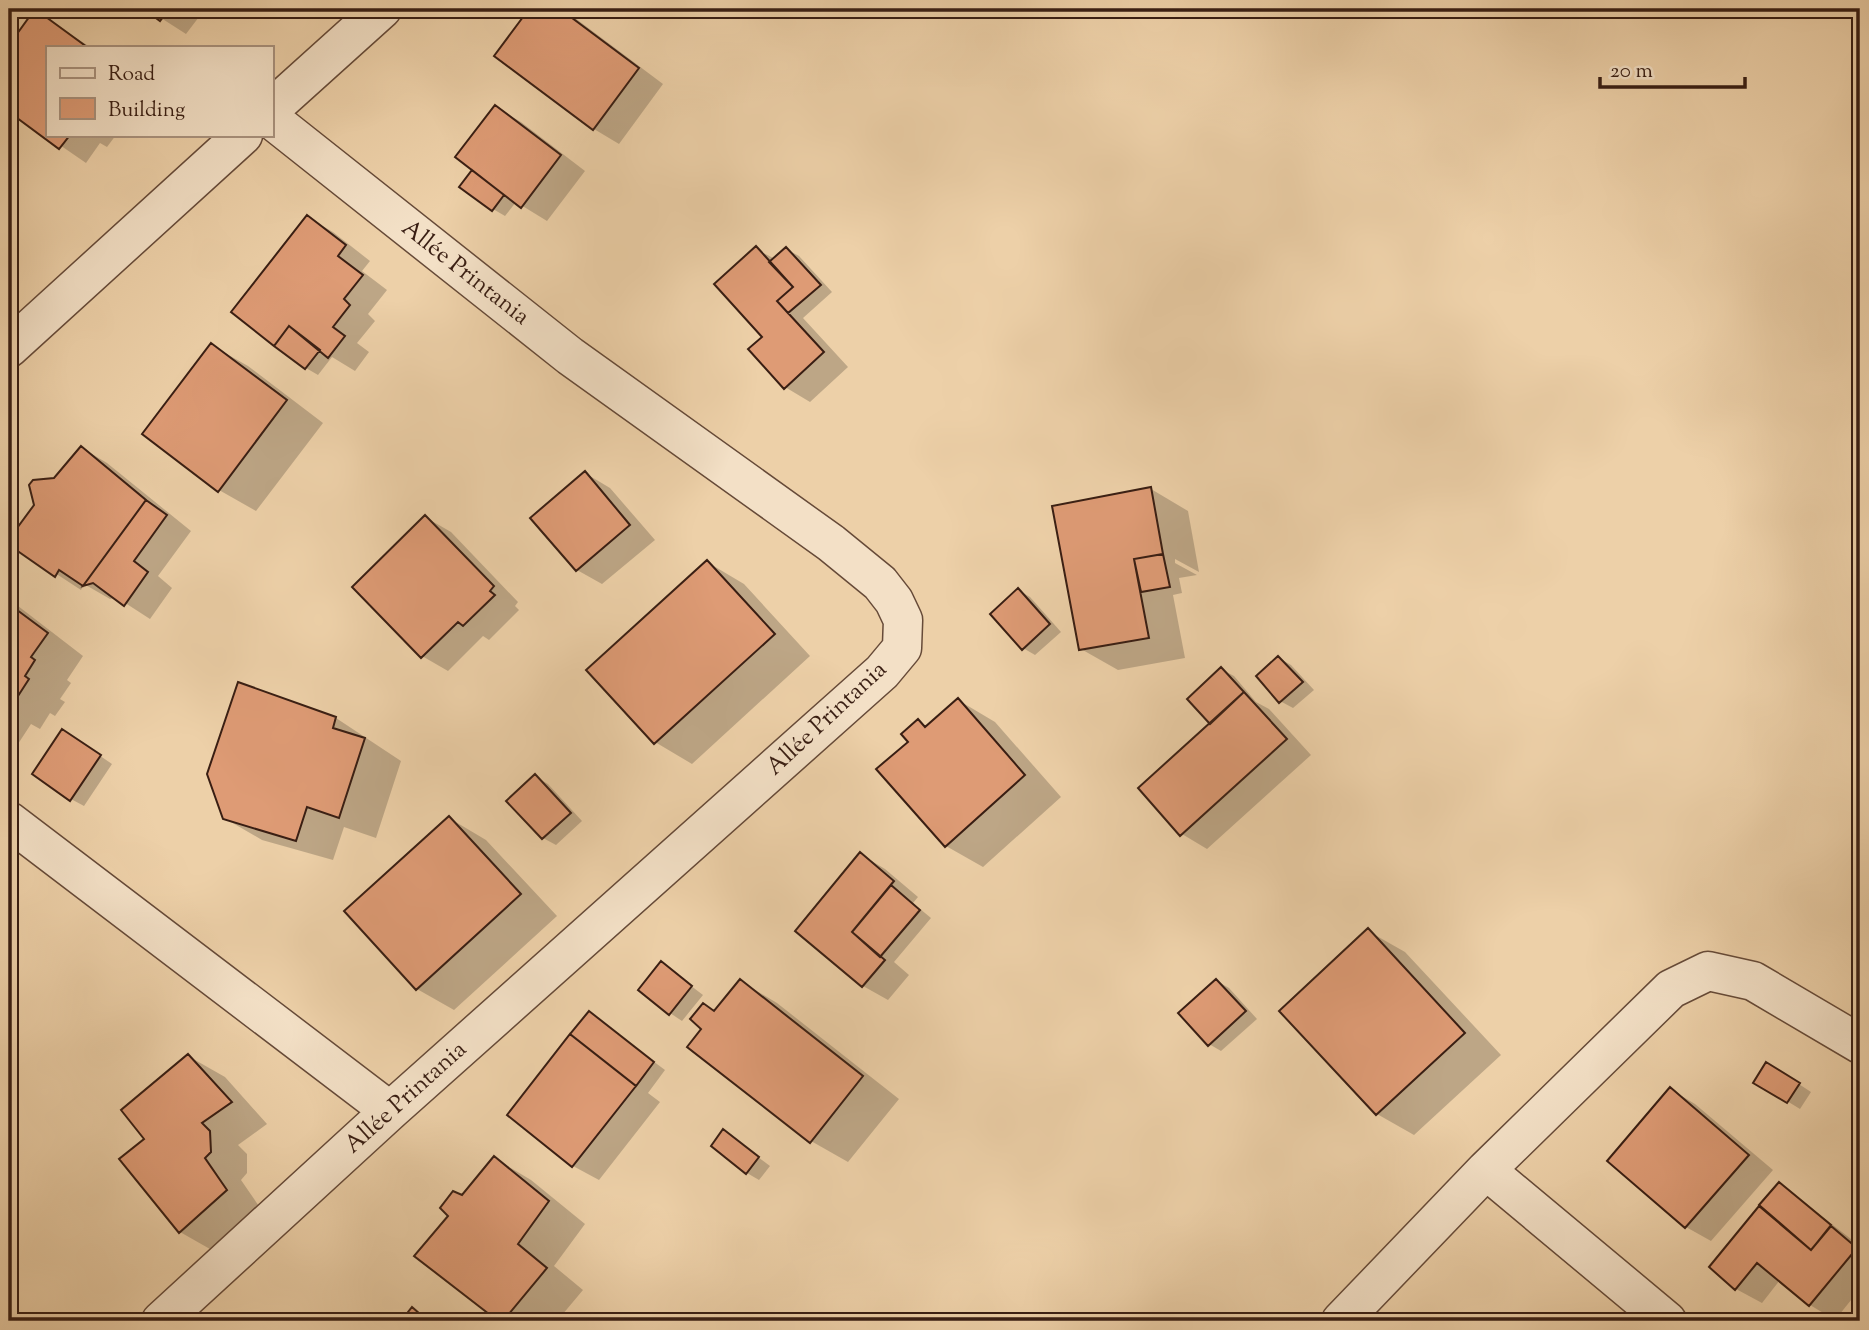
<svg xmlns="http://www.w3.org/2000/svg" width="1869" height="1330" viewBox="0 0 1869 1330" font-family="'Sorts Mill Goudy',serif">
  <rect width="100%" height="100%" fill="#edd0a8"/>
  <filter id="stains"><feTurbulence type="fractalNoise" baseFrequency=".00286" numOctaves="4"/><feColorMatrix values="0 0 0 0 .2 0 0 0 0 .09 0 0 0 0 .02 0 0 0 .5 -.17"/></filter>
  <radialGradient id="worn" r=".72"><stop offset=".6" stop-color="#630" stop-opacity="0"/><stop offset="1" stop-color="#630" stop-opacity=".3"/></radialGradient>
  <!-- shadow -->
  <path fill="#0003" d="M 147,9 L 205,9 L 186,34 Z
    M 531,9 L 563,9 L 663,84 L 619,144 L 594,129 L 497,55 Z
    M 36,12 L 90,47 L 47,47 L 47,135 L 116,135 L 107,147 L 100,143 L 86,163 L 9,110 L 9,48 Z
    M 495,107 L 521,122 L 585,171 L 547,221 L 516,202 L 505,216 L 493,209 L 481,178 Z
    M 9,191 L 19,199 L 9,211 Z
    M 307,217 L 333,232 L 370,261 L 362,271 L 387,290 L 368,314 L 375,321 L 357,343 L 369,352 L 355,371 L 332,357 L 318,375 L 306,368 Z
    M 756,249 L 775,259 L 786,249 L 799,256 L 832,292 L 803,318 L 848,367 L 810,402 L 785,387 Z
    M 211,345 L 248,366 L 323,423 L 256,511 L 219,490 Z
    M 82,448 L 107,463 L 191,531 L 158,576 L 172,588 L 150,619 L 116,597 L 110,599 L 84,584 L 81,590 L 9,543 Z
    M 585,473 L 610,488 L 655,540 L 602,584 L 577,570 Z
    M 1151,489 L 1188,511 L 1199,572 L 1175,559 L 1175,563 L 1197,575 L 1179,578 L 1182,593 L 1173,595 L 1185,658 L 1118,670 L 1081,649 Z
    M 425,517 L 451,532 L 518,602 L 515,606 L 519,610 L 489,640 L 483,636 L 448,671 L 422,656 Z
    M 707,562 L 744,584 L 810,656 L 692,764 L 655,742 Z
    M 1018,590 L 1030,597 L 1061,632 L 1035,655 L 1023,648 Z
    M 9,599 L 83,656 L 67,680 L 71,683 L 60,699 L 65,702 L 55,716 L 50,713 L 40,729 L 31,724 L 18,744 L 9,739 Z
    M 1279,658 L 1291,665 L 1314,690 L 1293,708 L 1280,701 Z
    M 1221,669 L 1234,676 L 1256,702 L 1269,709 L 1311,755 L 1207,849 L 1182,834 L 1212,724 Z
    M 239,684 L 336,718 L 401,761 L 376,838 L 344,827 L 333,860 L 262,840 L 224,818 Z
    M 958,700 L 995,722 L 1061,797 L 983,867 L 946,846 L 910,742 L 918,721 L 928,727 Z
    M 74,738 L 112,764 L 84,806 L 71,799 Z
    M 536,777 L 548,784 L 582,821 L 556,845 L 543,838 Z
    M 449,818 L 486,840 L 557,916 L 454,1010 L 417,989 Z
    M 860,854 L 885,869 L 918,897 L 913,903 L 931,918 L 894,962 L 909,975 L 888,1000 L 863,986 L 797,931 Z
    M 1368,931 L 1405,952 L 1501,1055 L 1414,1135 L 1377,1114 Z
    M 661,963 L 703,995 L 682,1021 L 670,1013 Z
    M 740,981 L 777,1003 L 899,1099 L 848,1162 L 811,1141 L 703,1028 L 704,1005 L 716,1012 Z
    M 1217,981 L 1229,988 L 1257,1019 L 1221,1051 L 1209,1044 Z
    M 589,1013 L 665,1070 L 648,1093 L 660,1102 L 599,1180 L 573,1166 L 509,1115 Z
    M 188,1056 L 225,1077 L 267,1124 L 238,1145 L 247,1154 L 247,1173 L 241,1180 L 263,1212 L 217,1253 L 180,1232 L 122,1160 L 146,1140 Z
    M 1779,1071 L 1811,1092 L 1800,1109 L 1756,1082 Z
    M 1670,1089 L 1695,1104 L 1773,1170 L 1711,1241 L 1686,1227 Z
    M 724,1132 L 770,1166 L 759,1180 L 747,1173 Z
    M 494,1158 L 531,1180 L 585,1224 L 554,1266 L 583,1290 L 557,1321 L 501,1321 L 416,1255 Z
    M 1780,1184 L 1860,1246 L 1860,1289 L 1835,1320 L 1810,1305 L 1780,1280 L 1762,1303 L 1736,1289 L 1711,1267 L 1760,1208 L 1768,1213 Z"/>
  <!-- building -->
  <path fill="#de9b75" stroke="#391e13" stroke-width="2" d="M 35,9 L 87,47 L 47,47 L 47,135 L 70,135 L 59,149 L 9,112 L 9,45 Z
    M 144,9 L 169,9 L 160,21 Z
    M 529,9 L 560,9 L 639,68 L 593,130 L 494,56 Z
    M 495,105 L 561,155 L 521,208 L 455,157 Z
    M 472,170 L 504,195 L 492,211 L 459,187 Z
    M 307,215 L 346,245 L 338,256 L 363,275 L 344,299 L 350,305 L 333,327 L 345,336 L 328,358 L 289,326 L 274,346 L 231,312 Z
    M 756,246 L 793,287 L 777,301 L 824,352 L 784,389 L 748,349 L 762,337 L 714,284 Z
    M 786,247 L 821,285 L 788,313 L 777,301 L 793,287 L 769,262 Z
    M 289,326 L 320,350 L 305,369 L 274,346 Z
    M 211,343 L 287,400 L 218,492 L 142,434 Z
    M 81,446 L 146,500 L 83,586 L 59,570 L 55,577 L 9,545 L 9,539 L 34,505 L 29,485 L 33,480 L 54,478 Z
    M 585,471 L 630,525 L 576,571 L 530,518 Z
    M 1151,487 L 1163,554 L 1134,559 L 1149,638 L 1079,650 L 1052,506 Z
    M 146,500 L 167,515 L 134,561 L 148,572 L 124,606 L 93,583 L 83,586 Z
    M 425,515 L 494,586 L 490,591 L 495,595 L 463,626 L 458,622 L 421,658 L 352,587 Z
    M 1163,554 L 1170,587 L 1141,592 L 1134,559 Z
    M 707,560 L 775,634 L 654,744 L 586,670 Z
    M 1018,588 L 1050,624 L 1022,650 L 990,614 Z
    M 9,604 L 48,633 L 31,657 L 35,660 L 25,676 L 29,679 L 18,696 L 12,693 L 9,699 Z
    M 1278,656 L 1303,682 L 1279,703 L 1256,676 Z
    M 1221,667 L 1244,692 L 1210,724 L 1187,699 Z
    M 238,682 L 336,717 L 333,728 L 365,738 L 339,818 L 307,807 L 296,841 L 223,819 L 207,774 Z
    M 1244,692 L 1287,739 L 1180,836 L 1138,788 Z
    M 958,698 L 1025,775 L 945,847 L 876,769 L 908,742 L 901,734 L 918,719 L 925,727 Z
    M 62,729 L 101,755 L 70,801 L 32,774 Z
    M 535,774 L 571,813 L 542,839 L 506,801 Z
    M 449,816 L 521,894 L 416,990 L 344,911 Z
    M 860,852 L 894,881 L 852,932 L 885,960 L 862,987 L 795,931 Z
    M 891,885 L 920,910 L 880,957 L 852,932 Z
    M 1368,928 L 1465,1033 L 1376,1115 L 1279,1011 Z
    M 661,961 L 692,986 L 669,1015 L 638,990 Z
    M 740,979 L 863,1076 L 810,1143 L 687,1047 L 701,1029 L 690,1019 L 703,1003 L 714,1011 Z
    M 1216,979 L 1246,1011 L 1208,1046 L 1178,1013 Z
    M 589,1011 L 654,1062 L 636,1086 L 570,1034 Z
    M 570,1034 L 636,1086 L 572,1167 L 507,1115 Z
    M 188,1054 L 232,1102 L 202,1123 L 210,1131 L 211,1152 L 205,1158 L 227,1190 L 179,1233 L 119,1159 L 144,1139 L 121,1110 Z
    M 1766,1062 L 1800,1083 L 1787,1103 L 1753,1083 Z
    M 1670,1087 L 1749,1155 L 1685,1228 L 1607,1161 Z
    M 723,1129 L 759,1157 L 746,1174 L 711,1146 Z
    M 494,1156 L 549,1201 L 518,1244 L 547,1268 L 503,1321 L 498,1321 L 414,1256 L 448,1216 L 440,1208 L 453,1191 L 462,1195 Z
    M 1779,1182 L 1831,1225 L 1811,1250 L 1759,1205 Z
    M 1759,1206 L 1811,1250 L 1831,1226 L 1857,1248 L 1809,1306 L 1757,1263 L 1735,1290 L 1709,1267 Z
    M 412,1307 L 428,1321 L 401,1321 Z"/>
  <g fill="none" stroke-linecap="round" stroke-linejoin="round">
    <!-- minor casing -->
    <g stroke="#664a38" stroke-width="41">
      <path id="minor" d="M 271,109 L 382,9
        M 9,348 L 243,135
        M 9,821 L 390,1111
        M 1486,1170 L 1667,1321
        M 161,1321 L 390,1111 L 882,672 L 902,648 L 903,620 L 894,601 L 880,583 L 831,543 L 570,356 L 271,119
        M 1341,1321 L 1486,1170 L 1671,989 L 1708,971 L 1753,981 L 1860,1044"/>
    </g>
    <!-- minor -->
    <use href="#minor" stroke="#f3e0c6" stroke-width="38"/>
  </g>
  <g text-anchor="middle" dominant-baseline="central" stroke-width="5" stroke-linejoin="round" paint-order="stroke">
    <!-- street labels -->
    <g font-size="24" fill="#391e13" stroke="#f3e0c6">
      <text transform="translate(465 273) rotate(38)">Allée Printania</text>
      <text transform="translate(827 719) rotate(-43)">Allée Printania</text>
      <text transform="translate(406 1098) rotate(-42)">Allée Printania</text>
    </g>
  </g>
  <!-- margin -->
  <rect width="1869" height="1330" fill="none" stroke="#edd0a8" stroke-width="35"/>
  <rect x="10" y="10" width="1848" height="1309" fill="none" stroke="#391e13" stroke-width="3.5"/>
  <rect x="18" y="18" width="1834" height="1295" fill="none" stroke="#391e13" stroke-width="2"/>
  <!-- legend -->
  <rect x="46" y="46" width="228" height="91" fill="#f3e0c6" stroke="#a9927e" stroke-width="2"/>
  <rect x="60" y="68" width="35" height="10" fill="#f3e0c6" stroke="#a9927e" stroke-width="2"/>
  <text x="108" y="80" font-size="21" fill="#391e13">Road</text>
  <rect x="60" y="98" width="35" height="21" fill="#de9b75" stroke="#a9927e" stroke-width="2"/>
  <text x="108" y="116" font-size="21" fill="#391e13">Building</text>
  <!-- scale -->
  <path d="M1600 77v10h145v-10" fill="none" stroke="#391e13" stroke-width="3.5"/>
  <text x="1610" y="77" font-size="21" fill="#391e13" stroke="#f3e0c6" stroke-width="5" paint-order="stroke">20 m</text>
  <rect width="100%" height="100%" filter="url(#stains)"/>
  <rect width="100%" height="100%" fill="url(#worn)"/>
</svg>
